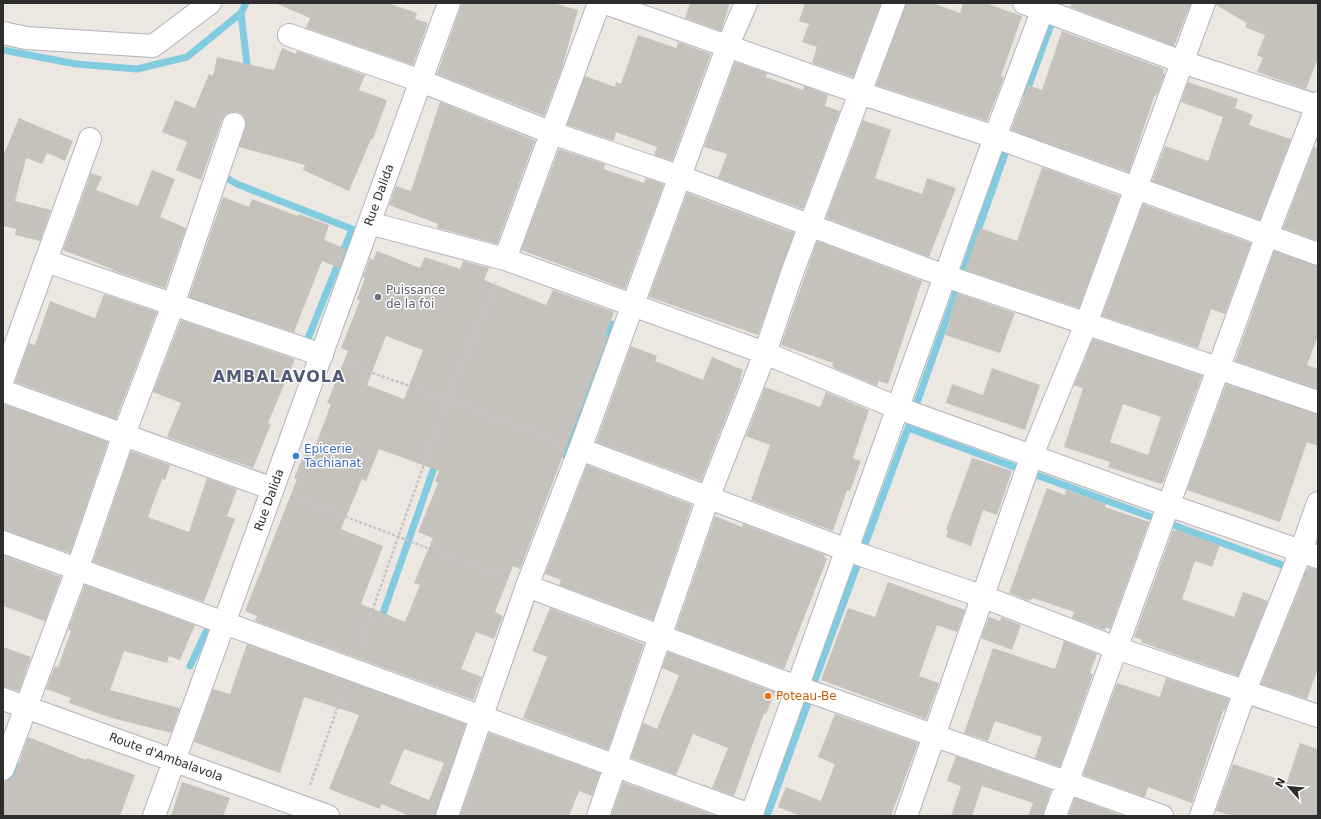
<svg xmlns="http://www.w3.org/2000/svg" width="1321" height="819" viewBox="0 0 1321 819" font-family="'DejaVu Sans',sans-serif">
  <rect width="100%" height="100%" fill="#ece7e1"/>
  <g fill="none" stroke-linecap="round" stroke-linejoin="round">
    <!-- stream -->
    <path stroke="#81cce1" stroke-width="7" d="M 241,13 L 248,73
      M 3,50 L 76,64 L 137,69 L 187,57 L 241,13 L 246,3
      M 1026,93 L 1059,3
      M 223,176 L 237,184 L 352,229 L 353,235
      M 305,346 L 352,229
      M 908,428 L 1318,578
      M 566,456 L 612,324
      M 380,622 L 436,462
      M 190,666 L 206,632
      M 815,680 L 908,428 L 1006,151
      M 3,802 L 16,765
      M 767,816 L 809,700"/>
  </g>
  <!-- building -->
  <path fill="#c5c2bc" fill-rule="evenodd" d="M 275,3 L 388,3 L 417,13 L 415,19 L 428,23 L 413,65 L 306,28 L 310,18 Z
    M 462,3 L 553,3 L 578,10 L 562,68 L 544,116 L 437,74 Z
    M 690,3 L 730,3 L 721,31 L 685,18 Z
    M 805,3 L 881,3 L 853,77 L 812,63 L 817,47 L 802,42 L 809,24 L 799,21 Z
    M 906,3 L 933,3 L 960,13 L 963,3 L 985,3 L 1022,16 L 1001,76 L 1004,77 L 987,121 L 876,85 Z
    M 1072,3 L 1191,3 L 1174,46 L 1070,7 Z
    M 1216,3 L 1318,3 L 1318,58 L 1306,89 L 1257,72 L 1263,58 L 1257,55 L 1265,35 L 1245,27 L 1247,23 L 1216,5 Z
    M 1062,31 L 1164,69 L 1163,73 L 1165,74 L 1157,94 L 1154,97 L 1129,172 L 1011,130 L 1028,85 L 1042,90 Z
    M 638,35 L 676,48 L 678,42 L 711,54 L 672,161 L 654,155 L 657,147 L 616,132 L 614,141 L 567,125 L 585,76 L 615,87 L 616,82 L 621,84 Z
    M 282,48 L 296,54 L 297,51 L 365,75 L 359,90 L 387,100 L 373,139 L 371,139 L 349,191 L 303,170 L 305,165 L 239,147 L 246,122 L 244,116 L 238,112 L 231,112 L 226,114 L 222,120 L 201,180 L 176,170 L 187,142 L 162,132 L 175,100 L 195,108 L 209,74 L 213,76 L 217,57 L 274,70 Z
    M 735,62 L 767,73 L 766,77 L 803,90 L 804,86 L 828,95 L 825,106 L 840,111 L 803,209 L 718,178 L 727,154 L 704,147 Z
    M 1188,82 L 1238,99 L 1235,108 L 1253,115 L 1249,125 L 1291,139 L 1260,220 L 1152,181 L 1165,146 L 1208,161 L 1223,117 L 1181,102 Z
    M 440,102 L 535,140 L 497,244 L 437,228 L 438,224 L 389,205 L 396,186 L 411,191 Z
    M 19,118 L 73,141 L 65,161 L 47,153 L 42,164 L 26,158 L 15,201 L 51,210 L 40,241 L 15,235 L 16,229 L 3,226 L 3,156 Z
    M 863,120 L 891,130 L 875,178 L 922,194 L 927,178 L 956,188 L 929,257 L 826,218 Z
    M 1314,147 L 1318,148 L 1318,241 L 1283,228 Z
    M 559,149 L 605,164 L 604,169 L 644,183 L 646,178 L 664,184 L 625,289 L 521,250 Z
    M 1042,167 L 1120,196 L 1079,308 L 965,270 L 980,228 L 1017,241 Z
    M 152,170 L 175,179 L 160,217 L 186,228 L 165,288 L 112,270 L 112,269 L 63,250 L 91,173 L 102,177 L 96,190 L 138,206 Z
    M 687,193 L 794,233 L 758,335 L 649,297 Z
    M 223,197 L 249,207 L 252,199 L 298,216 L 299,214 L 329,225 L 324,240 L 346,249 L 340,268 L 322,261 L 294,332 L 304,336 L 189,297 Z
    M 1143,204 L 1251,243 L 1225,314 L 1211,309 L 1198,348 L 1102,316 Z
    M 817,241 L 922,281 L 888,384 L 879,381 L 877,386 L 834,368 L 832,366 L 833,363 L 781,345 Z
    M 377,251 L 420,268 L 425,257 L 460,269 L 463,261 L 489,268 L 484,280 L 546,305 L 553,290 L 614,312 L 605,335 L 608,336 L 520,569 L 513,566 L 495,612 L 503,616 L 494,639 L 476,632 L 461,669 L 482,677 L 473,700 L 255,621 L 257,616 L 245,611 L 297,479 L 294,478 L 305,452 L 312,455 L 331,404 L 327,403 L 348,351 L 341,348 L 360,300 L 357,299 L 365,278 L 363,277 L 370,258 L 373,260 ZM 386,336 L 423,350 L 404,399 L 367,385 ZM 379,449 L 439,471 L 435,481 L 438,483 L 418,532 L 433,538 L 414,583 L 420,585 L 405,622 L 361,604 L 383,546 L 341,529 L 362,479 L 366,481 Z
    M 1274,251 L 1318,266 L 1318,336 L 1307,365 L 1318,369 L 1318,389 L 1235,361 Z
    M 957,293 L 1015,313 L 1000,353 L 945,335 L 950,322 L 948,322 Z
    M 104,294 L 157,312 L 116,419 L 15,382 L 29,343 L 35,345 L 50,301 L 95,318 Z
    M 181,320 L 295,359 L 268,423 L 271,424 L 253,468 L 167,437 L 181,403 L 153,392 Z
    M 1093,339 L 1202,376 L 1163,482 L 1161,484 L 1108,467 L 1110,462 L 1064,447 L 1083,388 L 1074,385 ZM 1123,404 L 1161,417 L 1148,455 L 1110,442 Z
    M 631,346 L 657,356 L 655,361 L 703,380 L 712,357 L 743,370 L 740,379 L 741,379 L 701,481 L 596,442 Z
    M 992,368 L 1040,385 L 1025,430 L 946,403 L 952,384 L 983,395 Z
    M 1226,384 L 1318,414 L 1318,446 L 1307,442 L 1280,522 L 1187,490 Z
    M 765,387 L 820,407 L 826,392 L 869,410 L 853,458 L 861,461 L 850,491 L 847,490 L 833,531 L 751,500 L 770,445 L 746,436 Z
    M 3,404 L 108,442 L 70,553 L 3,530 Z
    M 131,451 L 170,465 L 165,480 L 162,479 L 148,517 L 189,532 L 207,478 L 237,489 L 227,516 L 235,519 L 204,602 L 93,562 Z
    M 972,458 L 1012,471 L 997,515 L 983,510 L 971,546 L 946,537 L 948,531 L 946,530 Z
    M 587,465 L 692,505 L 653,620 L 559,585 L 561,580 L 545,574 Z
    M 1047,488 L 1065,495 L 1066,490 L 1106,504 L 1105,507 L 1149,522 L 1110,629 L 1106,627 L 1105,630 L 1072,618 L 1074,612 L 1033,598 L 1032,600 L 1029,599 L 1029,601 L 1009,593 Z
    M 715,516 L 742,527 L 743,524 L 825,555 L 824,557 L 827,559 L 784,669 L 676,629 Z
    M 1173,530 L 1176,531 L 1176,530 L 1220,545 L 1212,567 L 1195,561 L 1182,599 L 1234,617 L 1243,592 L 1268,601 L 1238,676 L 1174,654 L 1141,642 L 1142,640 L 1134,637 Z
    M 3,555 L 61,577 L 45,621 L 3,606 Z
    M 1308,567 L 1318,569 L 1318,668 L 1307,699 L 1261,684 Z
    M 888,582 L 965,610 L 957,632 L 937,625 L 919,676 L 939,683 L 926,719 L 821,680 L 848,608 L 875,617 Z
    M 85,585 L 195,625 L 180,660 L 169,656 L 167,663 L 124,651 L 110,690 L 180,708 L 171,733 L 112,718 L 69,703 L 71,698 L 46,689 L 55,666 L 58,667 L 71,631 L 68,630 Z
    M 550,608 L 644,644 L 608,750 L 523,718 L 547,657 L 532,651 Z
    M 989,617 L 1000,621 L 1001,617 L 1021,625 L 1012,650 L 981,638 Z
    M 1064,641 L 1097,654 L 1090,673 L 1093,674 L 1060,767 L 1035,758 L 1042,737 L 995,721 L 988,741 L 964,733 L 993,648 L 1055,669 Z
    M 247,644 L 466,724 L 435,816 L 410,816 L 381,804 L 380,809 L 329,789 L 359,715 L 304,697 L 280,773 L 194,742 L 213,689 L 230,694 ZM 404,749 L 444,763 L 429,800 L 390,784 Z
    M 3,647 L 31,657 L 19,691 L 3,687 Z
    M 668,652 L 775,692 L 766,714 L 764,713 L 734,796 L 712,788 L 728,748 L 693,734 L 676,775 L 631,758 L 643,723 L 657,729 L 679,675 L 662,668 Z
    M 1166,678 L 1229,699 L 1225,711 L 1223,711 L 1192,803 L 1148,787 L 1145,797 L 1083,775 L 1117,683 L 1160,697 Z
    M 835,714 L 918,743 L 891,816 L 801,816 L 778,807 L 786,787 L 821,801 L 835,764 L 818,757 Z
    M 489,733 L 600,773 L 592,796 L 579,791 L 569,816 L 460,816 Z
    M 28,737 L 86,760 L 87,758 L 135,775 L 120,816 L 3,816 L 3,781 L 11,779 L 15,774 Z
    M 1300,743 L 1318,749 L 1318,816 L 1232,816 L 1216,811 L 1233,764 L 1287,782 Z
    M 956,756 L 1051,790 L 1043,816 L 1028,816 L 1033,803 L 982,786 L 972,816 L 951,816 L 961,786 L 947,781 Z
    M 182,782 L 230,798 L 223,816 L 171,816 Z
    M 623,782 L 717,816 L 611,816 Z
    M 1075,798 L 1124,816 L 1068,816 Z"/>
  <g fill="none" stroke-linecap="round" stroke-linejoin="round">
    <!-- street casing -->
    <g stroke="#b1b3bb" stroke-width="24">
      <path id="street" d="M 605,3 L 860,93 L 995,137 L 1318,254
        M 1024,3 L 1182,62 L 1318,106
        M 3,33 L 26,38 L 153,46 L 210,3
        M 289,35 L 421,81 L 552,133 L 681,177 L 945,276 L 1318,402
        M 369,223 L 505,259 L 765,353 L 898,408 L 1168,505 L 1318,557
        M 505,259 L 599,3
        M 46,261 L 322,355
        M 3,379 L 90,139
        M 3,391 L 273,489
        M 580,449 L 847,550 L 984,597 L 1116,648 L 1318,716
        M 3,542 L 753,816
        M 527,586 L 660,636
        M 668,639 L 797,687 L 1162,816
        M 3,699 L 328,816
        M 3,769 L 77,570 L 124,434 L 173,305 L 234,124
        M 154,816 L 449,3
        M 447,816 L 527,586 L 580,449 L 728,45 L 746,3
        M 598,816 L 708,498 L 765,353 L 792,273 L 894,3
        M 751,816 L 995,137 L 1045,3
        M 906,816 L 1032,455 L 1086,324 L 1204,3
        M 1055,816 L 1267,235 L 1318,103
        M 1201,816 L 1245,691 L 1301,551 L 1318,503"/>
    </g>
    <!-- path -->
    <path stroke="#c4c4c4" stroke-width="2.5" stroke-dasharray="3 2" stroke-linecap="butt" d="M 344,363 L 447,399 L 559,442
      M 294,497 L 504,577
      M 359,648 L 447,399 L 496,282
      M 310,785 L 343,692"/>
    <!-- street -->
    <use href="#street" stroke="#fff" stroke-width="22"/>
  </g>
  <!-- markers -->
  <circle fill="#6b7280" stroke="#fff" stroke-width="1.5" cx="378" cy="297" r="4"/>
  <circle fill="#3f7fe0" stroke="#fff" stroke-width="1.5" cx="296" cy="456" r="4"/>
  <circle fill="#e8710a" stroke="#fff" stroke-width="1.5" cx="768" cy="696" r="4"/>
  <g text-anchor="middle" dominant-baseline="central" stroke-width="3" stroke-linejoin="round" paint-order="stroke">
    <!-- street labels -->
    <g font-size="12" fill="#2d2d2d" stroke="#fff">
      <text transform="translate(379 195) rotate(-70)">Rue Dalida</text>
      <text transform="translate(269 500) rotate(-70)">Rue Dalida</text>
      <text transform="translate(166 757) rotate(20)">Route d'Ambalavola</text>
    </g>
    <!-- worship labels -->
    <g font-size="12" fill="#5b616d" stroke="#fff" text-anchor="start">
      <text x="386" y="290">Puissance<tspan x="386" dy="14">de la foi</tspan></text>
    </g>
    <!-- shop labels -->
    <g font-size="12" fill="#366cbe" stroke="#fff" text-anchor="start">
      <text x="304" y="449">Epicerie<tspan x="304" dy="14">Tachianat</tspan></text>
    </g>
    <!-- food labels -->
    <g font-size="12" fill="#c56008" stroke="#fff" text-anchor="start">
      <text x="776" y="696">Poteau-Be</text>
    </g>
    <!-- district labels -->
    <g font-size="16" font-weight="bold" letter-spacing="1" fill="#525a79" stroke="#fff">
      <text x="279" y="376">AMBALAVOLA</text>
    </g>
  </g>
  <!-- border -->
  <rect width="1321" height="819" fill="none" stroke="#2d2d2d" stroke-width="8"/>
  <!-- north arrow -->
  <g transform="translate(1289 787) rotate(297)" stroke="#ffffff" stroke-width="3" paint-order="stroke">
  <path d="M0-3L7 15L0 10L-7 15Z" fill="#2d2d2d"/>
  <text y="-6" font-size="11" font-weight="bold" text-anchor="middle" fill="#2d2d2d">N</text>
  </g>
</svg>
